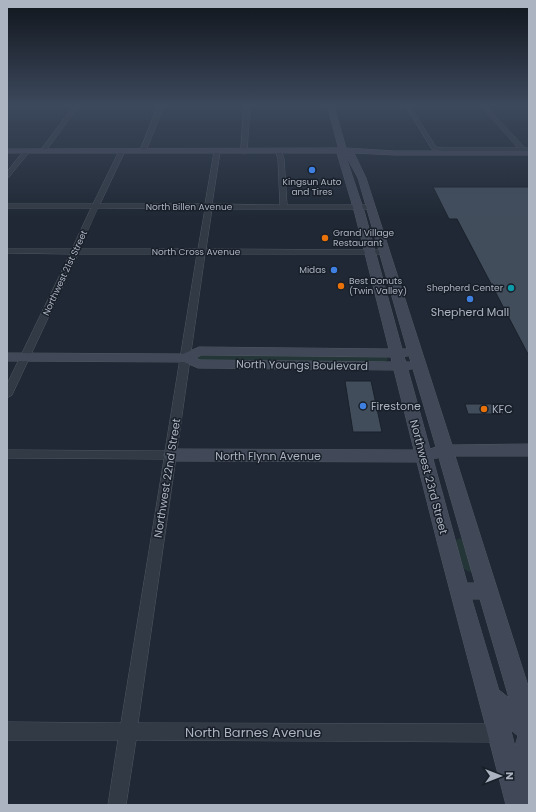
<svg xmlns="http://www.w3.org/2000/svg" width="536" height="812" viewBox="0 0 536 812" font-family="Poppins,sans-serif">
  <rect width="100%" height="100%" fill="#1f2834"/>
  <!-- green -->
  <path fill="#243637" d="M 195,354 L 386,356 L 388,360 L 384,362 L 193,361 Z
    M 460,538 L 464,541 L 473,570 L 470,572 L 464,569 L 455,541 Z"/>
  <!-- building -->
  <path fill="#424d5c" stroke="#1a212b" d="M 433,187 L 529,187 L 529,356 L 457,219 L 449,219 Z
    M 345,381 L 371,381 L 382,432 L 353,432 Z
    M 465,404 L 500,404 L 504,414 L 468,414 Z"/>
  <g fill="none" stroke-linecap="round" stroke-linejoin="round">
    <!-- street casing -->
    <g stroke="#505763" stroke-width="1">
      <path id="street" d="M 74,106 L 79,106 L 45,152 L 41,152 L 41,150 Z
        M 158,106 L 164,106 L 146,151 L 141,152 L 140,151 Z
        M 244,106 L 250,106 L 247,152 L 244,154 L 241,152 Z
        M 406,106 L 410,106 L 436,147 L 443,148 L 518,148 L 481,106 L 486,106 L 525,148 L 529,148 L 529,152 L 443,152 L 432,149 Z
        M 122,149 L 125,151 L 100,204 L 205,204 L 214,152 L 217,150 L 220,152 L 212,204 L 280,205 L 278,159 L 276,153 L 279,151 L 282,153 L 284,159 L 287,205 L 371,205 L 375,207 L 371,209 L 212,209 L 206,249 L 385,250 L 389,252 L 385,254 L 205,254 L 138,723 L 500,724 L 506,727 L 509,733 L 506,739 L 500,742 L 136,740 L 126,805 L 108,805 L 118,740 L 7,740 L 7,722 L 121,723 L 164,459 L 7,458 L 7,450 L 165,451 L 197,254 L 78,254 L 12,395 L 7,398 L 7,384 L 70,254 L 7,253 L 7,249 L 72,249 L 91,208 L 7,208 L 7,204 L 93,204 L 119,151 ZM 98,208 L 205,209 L 198,249 L 80,249 Z
        M 25,150 L 30,151 L 9,177 L 7,178 L 7,172 Z"/>
    </g>
    <!-- secondary casing -->
    <g stroke="#505763" stroke-width="1">
      <path id="secondary" d="M 328,106 L 334,106 L 346,148 L 395,151 L 529,151 L 529,155 L 395,155 L 354,153 L 366,178 L 452,445 L 529,444 L 529,456 L 455,456 L 529,689 L 529,805 L 506,805 C 477,690 445,576 417,462 L 171,461 L 165,459 L 163,455 L 165,451 L 171,449 L 414,450 L 394,370 L 198,368 L 184,362 L 7,361 L 7,353 L 183,354 L 199,347 L 389,349 L 355,214 L 337,153 L 7,153 L 7,149 L 338,148 ZM 345,154 L 358,178 L 407,349 L 402,349 L 365,214 ZM 202,355 L 391,357 L 392,362 L 200,360 L 196,358 ZM 409,356 L 411,362 L 406,362 L 404,357 ZM 413,369 L 436,447 L 430,449 L 408,370 ZM 439,458 L 475,583 L 467,583 L 433,459 ZM 472,599 L 480,599 L 509,698 L 499,690 ZM 511,730 L 518,736 L 515,746 Z"/>
    </g>
    <!-- street -->
    <use href="#street" fill="#323a45" fill-rule="evenodd"/>
    <!-- secondary -->
    <use href="#secondary" fill="#414958" fill-rule="evenodd"/>
  </g>
  <!-- sky -->
  <linearGradient id="sky" x2="0" y2="1"><stop stop-color="#11161d"/><stop offset="0.48" stop-color="#3c485c"/><stop offset="1" stop-color="#3c485c" stop-opacity="0"/></linearGradient>
  <rect width="536" height="219" fill="url(#sky)"/>
  <!-- markers -->
  <g fill="#3f7fe0" stroke="#181f29" stroke-width="1.5">
    <circle cx="312" cy="170" r="4"/>
    <circle cx="334" cy="270" r="4"/>
    <circle cx="470" cy="299" r="4"/>
    <circle cx="363" cy="406" r="4"/>
  </g>
  <g fill="#e8710a" stroke="#181f29" stroke-width="1.5">
    <circle cx="325" cy="238" r="4"/>
    <circle cx="341" cy="286" r="4"/>
    <circle cx="484" cy="409" r="4"/>
  </g>
  <circle fill="#0f9aa8" stroke="#181f29" stroke-width="1.5" cx="511" cy="288" r="4"/>
  <g text-anchor="middle" dominant-baseline="central" stroke-width="3" stroke-linejoin="round" paint-order="stroke">
    <!-- far-poi labels -->
    <g font-size="9" fill="#acb4c2" stroke="#181f29" text-anchor="start">
      <text x="312" y="182" text-anchor="middle">Kingsun Auto<tspan x="312" dy="10">and Tires</tspan></text>
      <text x="333" y="233">Grand Village<tspan x="333" dy="10">Restaurant</tspan></text>
      <text x="326" y="270" text-anchor="end">Midas</text>
      <text x="349" y="281">Best Donuts<tspan x="349" dy="10">(Twin Valley)</tspan></text>
      <text x="503" y="288" text-anchor="end">Shepherd Center</text>
    </g>
    <!-- far-street labels -->
    <g font-size="9" fill="#acb4c2" stroke="#181f29">
      <text x="189" y="207">North Billen Avenue</text>
      <text x="196" y="252">North Cross Avenue</text>
      <text transform="translate(65 273) rotate(-65)">Northwest 21st Street</text>
    </g>
    <!-- poi labels -->
    <g font-size="11" fill="#acb4c2" stroke="#181f29" text-anchor="start">
      <text x="470" y="312" text-anchor="middle">Shepherd Mall</text>
      <text x="371" y="406">Firestone</text>
      <text x="492" y="409">KFC</text>
    </g>
    <!-- street labels -->
    <g font-size="11" fill="#acb4c2" stroke="#181f29">
      <text transform="translate(302 365) rotate(1)">North Youngs Boulevard</text>
      <text x="268" y="456">North Flynn Avenue</text>
      <text transform="translate(429 477) rotate(75)">Northwest 23rd Street</text>
      <text transform="translate(167 478) rotate(-81)">Northwest 22nd Street</text>
    </g>
    <!-- near-street labels -->
    <g font-size="13" fill="#acb4c2" stroke="#181f29">
      <text x="253" y="732">North Barnes Avenue</text>
    </g>
  </g>
  <!-- border -->
  <rect width="536" height="812" fill="none" stroke="#acb4c2" stroke-width="16"/>
  <!-- north arrow -->
  <g transform="translate(500 776) rotate(90)" stroke="#181f29" stroke-width="3" paint-order="stroke">
  <path d="M0-3L7 15L0 10L-7 15Z" fill="#acb4c2"/>
  <text y="-6" font-size="11" font-weight="bold" text-anchor="middle" fill="#acb4c2">N</text>
  </g>
</svg>
